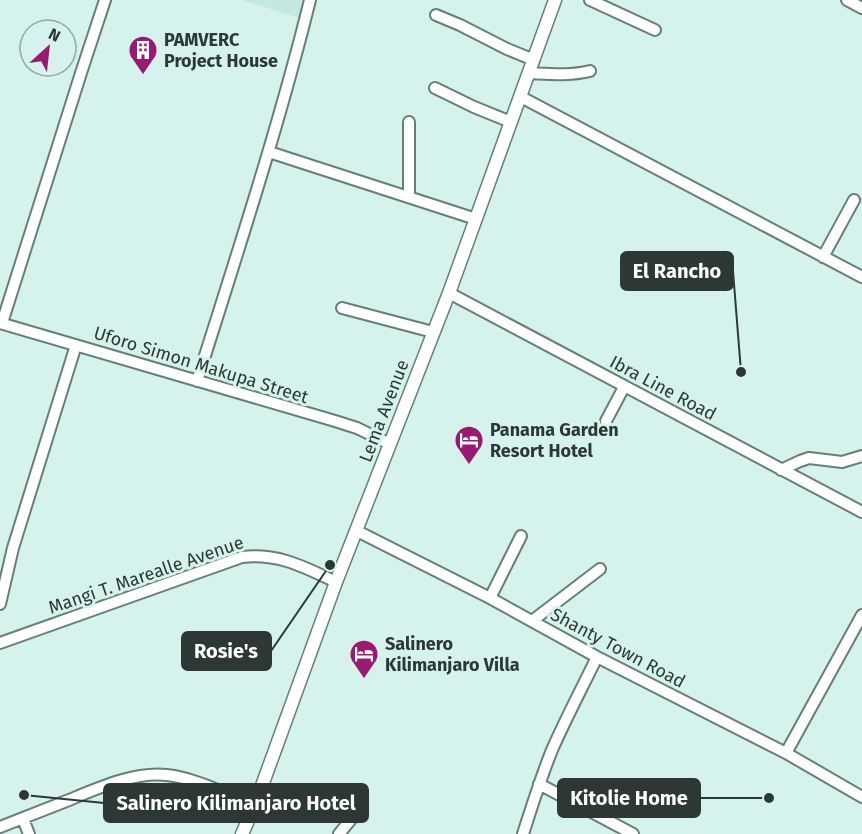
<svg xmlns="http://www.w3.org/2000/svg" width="862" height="834" viewBox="0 0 862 834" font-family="'Fira Sans',sans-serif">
  <rect width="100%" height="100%" fill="#d6f2ec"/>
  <!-- built -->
  <path fill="#c3e8e0" d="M 242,0 L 315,0 L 306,20 Z"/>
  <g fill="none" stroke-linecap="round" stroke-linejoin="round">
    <!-- minor casing -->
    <g stroke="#667f79" stroke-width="14">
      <path id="minor" d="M 590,0 L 655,30
        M 847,0 L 862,8
        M 436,15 L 460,25 L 507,49 L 534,60
        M 529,73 C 550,74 570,76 590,71
        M 435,88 L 474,107 L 511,122
        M 521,97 L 862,277
        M 269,152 L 476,219
        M 409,197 L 409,122
        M 823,257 L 854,200
        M 449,293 L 862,512
        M 342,308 L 433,332
        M 0,323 L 335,421 L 357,428 L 390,444
        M 2,323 L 81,73 L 105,0
        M 197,381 C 237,254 278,129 310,0
        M 606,421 L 624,387
        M 781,470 L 800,461 L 809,458 L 842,462 L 862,456
        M 357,531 L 490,598 L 597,657 L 786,753 L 862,797
        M 490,598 L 521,536
        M 0,604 L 13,548 L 76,345
        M 532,621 L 600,569
        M 0,643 L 242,557 C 279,553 304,567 336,582
        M 786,753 L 862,615
        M 539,784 L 633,834
        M 23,819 L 29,834
        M 0,827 C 23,818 46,809 69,800 C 98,788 136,771 167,775 C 195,778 228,795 255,805
        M 339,834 L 357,812
        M 523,834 C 532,806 541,777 552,750 C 566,718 582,688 597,657"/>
    </g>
    <!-- major casing -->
    <g stroke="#667f79" stroke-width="15">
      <path id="major" d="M 242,834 L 255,805 L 336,582 L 449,293 L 555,0"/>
    </g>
    <!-- minor -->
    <use href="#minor" stroke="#fff" stroke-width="10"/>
    <!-- major -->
    <use href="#major" stroke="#fff" stroke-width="12"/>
  </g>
  <!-- icons -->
  <defs>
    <g id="building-pin" transform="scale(1.5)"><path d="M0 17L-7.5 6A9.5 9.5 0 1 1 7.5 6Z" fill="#991a71" stroke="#d6f2ec"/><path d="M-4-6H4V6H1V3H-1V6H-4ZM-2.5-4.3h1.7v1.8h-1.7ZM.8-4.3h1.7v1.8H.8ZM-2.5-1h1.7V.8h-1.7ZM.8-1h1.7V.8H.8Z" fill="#fff"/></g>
    <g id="hotel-pin" transform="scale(1.5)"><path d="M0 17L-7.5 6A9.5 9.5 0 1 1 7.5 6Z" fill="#991a71" stroke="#d6f2ec"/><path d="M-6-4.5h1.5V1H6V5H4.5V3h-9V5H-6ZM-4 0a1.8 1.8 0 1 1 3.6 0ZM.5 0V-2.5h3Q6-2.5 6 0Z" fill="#fff"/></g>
  </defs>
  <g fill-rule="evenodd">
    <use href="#building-pin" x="143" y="50"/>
    <use href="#hotel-pin" x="469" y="440"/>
    <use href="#hotel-pin" x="364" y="654"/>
  </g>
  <g text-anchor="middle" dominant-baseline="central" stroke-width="6" stroke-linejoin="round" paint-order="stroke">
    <!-- poi labels -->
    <g font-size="18" font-weight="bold" fill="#2d3836" stroke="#d6f2ec" text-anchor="start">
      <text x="164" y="40">PAMVERC<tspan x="164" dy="21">Project House</tspan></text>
      <text x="490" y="430">Panama Garden<tspan x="490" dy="21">Resort Hotel</tspan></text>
      <text x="385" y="644">Salinero<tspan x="385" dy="21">Kilimanjaro Villa</tspan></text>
    </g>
    <!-- street labels -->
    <g font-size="18" fill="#2d3836" stroke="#d6f2ec">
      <text transform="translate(201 365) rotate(17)">Uforo Simon Makupa Street</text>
      <text transform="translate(663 388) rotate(28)">Ibra Line Road</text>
      <text transform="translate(384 411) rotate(-69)">Lema Avenue</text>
      <text transform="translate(146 575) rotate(-19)">Mangi T. Marealle Avenue</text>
      <text transform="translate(618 648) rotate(28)">Shanty Town Road</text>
    </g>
  </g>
  <!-- callouts -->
  <path fill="none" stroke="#2d3836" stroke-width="2" d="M741 372L733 271M330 565L271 651M769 798L700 798M24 795L104 803"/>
  <g fill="#2d3836" stroke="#d6f2ec" stroke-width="2">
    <circle cx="741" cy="372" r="6"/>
    <circle cx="330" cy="565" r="6"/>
    <circle cx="769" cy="798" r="6"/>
    <circle cx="24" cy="795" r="6"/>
  </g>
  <g fill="#2d3836" stroke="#2d3836" stroke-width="2">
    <rect x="621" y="252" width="112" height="38" rx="6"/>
    <rect x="182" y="632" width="89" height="38" rx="6"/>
    <rect x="558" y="779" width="142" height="38" rx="6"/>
    <rect x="104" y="784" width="264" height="38" rx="6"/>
  </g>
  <g font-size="20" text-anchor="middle" font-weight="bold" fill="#fff">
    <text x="677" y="278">El Rancho</text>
    <text x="226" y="658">Rosie's</text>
    <text x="629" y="805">Kitolie Home</text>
    <text x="236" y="810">Salinero Kilimanjaro Hotel</text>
  </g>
  <!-- north arrow -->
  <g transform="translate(48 48) rotate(27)"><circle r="28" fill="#d6f2ec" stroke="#92a8a3" stroke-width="1.5"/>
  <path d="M0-4.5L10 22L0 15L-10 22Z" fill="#991a71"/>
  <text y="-9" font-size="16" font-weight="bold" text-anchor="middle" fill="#2d3836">N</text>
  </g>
</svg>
